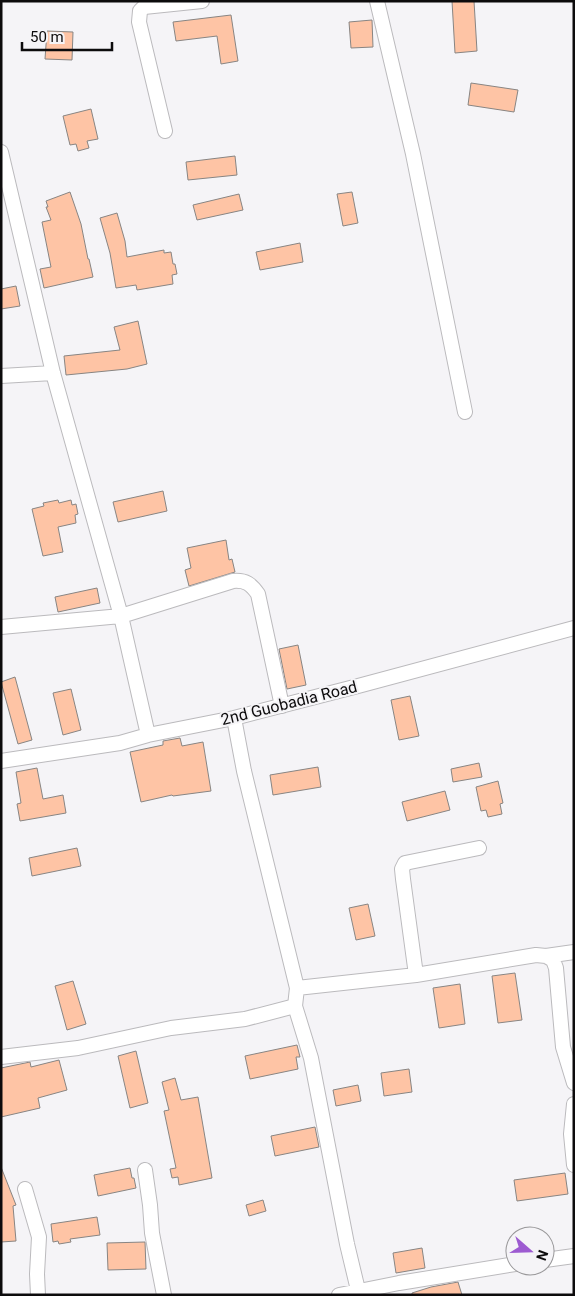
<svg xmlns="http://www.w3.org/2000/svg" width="575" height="1296" viewBox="0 0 575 1296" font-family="Roboto,sans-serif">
  <rect width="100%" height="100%" fill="#f5f4f7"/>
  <!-- building -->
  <path fill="#fec4a5" stroke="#888583" d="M 452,1 L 474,1 L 477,51 L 455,53 Z
    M 231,15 L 238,61 L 221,64 L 217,36 L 176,41 L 173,22 Z
    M 372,20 L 373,47 L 351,48 L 349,22 Z
    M 47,31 L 73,32 L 72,60 L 45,59 Z
    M 471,83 L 518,90 L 514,112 L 468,105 Z
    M 91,109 L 98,139 L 87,141 L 89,148 L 78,151 L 76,144 L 70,145 L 63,116 Z
    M 235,156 L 237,175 L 188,180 L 186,162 Z
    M 70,192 L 81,224 L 88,259 L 89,259 L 93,277 L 44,288 L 40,269 L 51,267 L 42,222 L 51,220 L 46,207 L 48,207 L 46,201 Z
    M 352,192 L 358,223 L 343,226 L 337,194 Z
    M 239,194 L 243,210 L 197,220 L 193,205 Z
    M 117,213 L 125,241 L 127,257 L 164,250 L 164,253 L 171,252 L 173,264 L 175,264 L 177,274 L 172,275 L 173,284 L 137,290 L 136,285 L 116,288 L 110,253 L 100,218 Z
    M 300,243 L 303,262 L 260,270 L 256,252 Z
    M 16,286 L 20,306 L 1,309 L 1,289 Z
    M 138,321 L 147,364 L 127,369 L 66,375 L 64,356 L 120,350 L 114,327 Z
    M 163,491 L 167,511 L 118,522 L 113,502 Z
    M 58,500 L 59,503 L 71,500 L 72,505 L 76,504 L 78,514 L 75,515 L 76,523 L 58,527 L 63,552 L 43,556 L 32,509 L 44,506 L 43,503 Z
    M 226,540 L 229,560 L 232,559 L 235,572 L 189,586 L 185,570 L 191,568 L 187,548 Z
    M 97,588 L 100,603 L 58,612 L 55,597 Z
    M 298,645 L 306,685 L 287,689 L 279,649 Z
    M 15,677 L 32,740 L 18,744 L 1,682 Z
    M 71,689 L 81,730 L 63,735 L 53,693 Z
    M 410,696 L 419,736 L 399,740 L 391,700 Z
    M 180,738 L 182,746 L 203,742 L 211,791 L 173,796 L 172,795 L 141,802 L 130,752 L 163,745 L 163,741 Z
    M 479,763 L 482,777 L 453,782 L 451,769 Z
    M 318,767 L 321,787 L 273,795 L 270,775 Z
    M 37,768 L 43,799 L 63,795 L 66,813 L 20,821 L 17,804 L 21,803 L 16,772 Z
    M 498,781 L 503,803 L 500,804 L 502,814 L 488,817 L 486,810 L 481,811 L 476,787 Z
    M 445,791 L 450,810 L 407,821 L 402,802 Z
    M 77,848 L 81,866 L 32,876 L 29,858 Z
    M 368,904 L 375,936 L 356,940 L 349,908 Z
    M 515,973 L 522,1020 L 498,1023 L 492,976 Z
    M 73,981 L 86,1024 L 67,1030 L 55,986 Z
    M 460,984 L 465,1024 L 439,1028 L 433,988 Z
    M 297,1045 L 300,1057 L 296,1057 L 298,1069 L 250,1079 L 245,1056 Z
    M 136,1051 L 148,1103 L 130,1108 L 118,1056 Z
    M 59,1060 L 67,1090 L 38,1098 L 40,1108 L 1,1117 L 1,1068 L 30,1062 L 31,1067 Z
    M 409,1069 L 412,1092 L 384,1096 L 381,1073 Z
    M 175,1078 L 181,1100 L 198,1097 L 212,1178 L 179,1185 L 178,1177 L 172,1178 L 170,1169 L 176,1168 L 164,1111 L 169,1110 L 162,1082 Z
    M 358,1085 L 361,1101 L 336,1106 L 333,1090 Z
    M 315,1127 L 319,1147 L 275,1156 L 271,1136 Z
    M 1,1167 L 16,1205 L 13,1206 L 16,1241 L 1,1242 Z
    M 130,1168 L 132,1178 L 134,1178 L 136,1188 L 98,1196 L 94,1175 Z
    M 565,1173 L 568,1194 L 517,1201 L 514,1180 Z
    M 263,1200 L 266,1211 L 249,1216 L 246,1205 Z
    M 97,1217 L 100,1235 L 70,1239 L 71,1242 L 59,1244 L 58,1241 L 53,1242 L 51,1224 Z
    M 145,1242 L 146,1269 L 108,1270 L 107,1243 Z
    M 422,1248 L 425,1268 L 396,1273 L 393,1253 Z
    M 458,1282 L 462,1295 L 412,1295 L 412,1293 L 431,1287 Z"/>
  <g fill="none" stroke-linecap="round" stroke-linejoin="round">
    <!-- minor casing -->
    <g stroke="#bbbabd" stroke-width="16">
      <path id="minor" d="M 377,1 L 413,154 L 465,412
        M 165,131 L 139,22 L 140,11 L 144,7 L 202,1
        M 1,152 L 53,373 L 121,616 L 148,735
        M 1,376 L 53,373
        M 1,627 L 121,616 L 233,581 C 246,580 251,584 258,594 L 282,706
        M 234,718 L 244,771 L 297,988 L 295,1006 L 311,1058 L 347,1244 L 358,1290
        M 1,761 L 120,743 L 148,735 L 234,718 L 358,686 L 574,628
        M 546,956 L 574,952
        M 416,975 L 403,879 L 402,869 L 405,863 L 479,848
        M 297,988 L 416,975 L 536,955 L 546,956 L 553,960 L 556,968 L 563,1047 L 574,1083
        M 1,1057 L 78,1048 L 171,1028 L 245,1019 L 295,1006
        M 574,1104 L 571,1134 L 574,1165
        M 145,1170 L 150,1205 L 152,1233 L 164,1295
        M 25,1189 L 39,1237 L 37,1274 L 38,1295
        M 545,1260 L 574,1256
        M 339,1295 L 399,1283 L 515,1264"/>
    </g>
    <!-- minor -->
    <use href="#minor" stroke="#fff" stroke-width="14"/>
  </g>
  <g text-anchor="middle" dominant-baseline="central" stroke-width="4" stroke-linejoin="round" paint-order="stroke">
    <!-- street labels -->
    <g font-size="16" fill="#0c0b0c" stroke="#f5f4f7">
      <text transform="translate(289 703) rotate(-14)">2nd Guobadia Road</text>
    </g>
  </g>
  <!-- border -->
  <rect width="575" height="1296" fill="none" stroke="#0c0b0c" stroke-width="5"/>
  <!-- north arrow -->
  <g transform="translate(530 1251) rotate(110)"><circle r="24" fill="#f5f4f7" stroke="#989799"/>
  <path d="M0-4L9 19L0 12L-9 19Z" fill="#9d5bd1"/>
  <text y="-8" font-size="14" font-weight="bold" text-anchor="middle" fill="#0c0b0c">N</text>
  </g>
  <!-- scale -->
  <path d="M22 42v8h90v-8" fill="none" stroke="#0c0b0c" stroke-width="2.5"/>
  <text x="30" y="42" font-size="15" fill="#0c0b0c" stroke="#f5f4f7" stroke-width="4" paint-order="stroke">50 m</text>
</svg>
